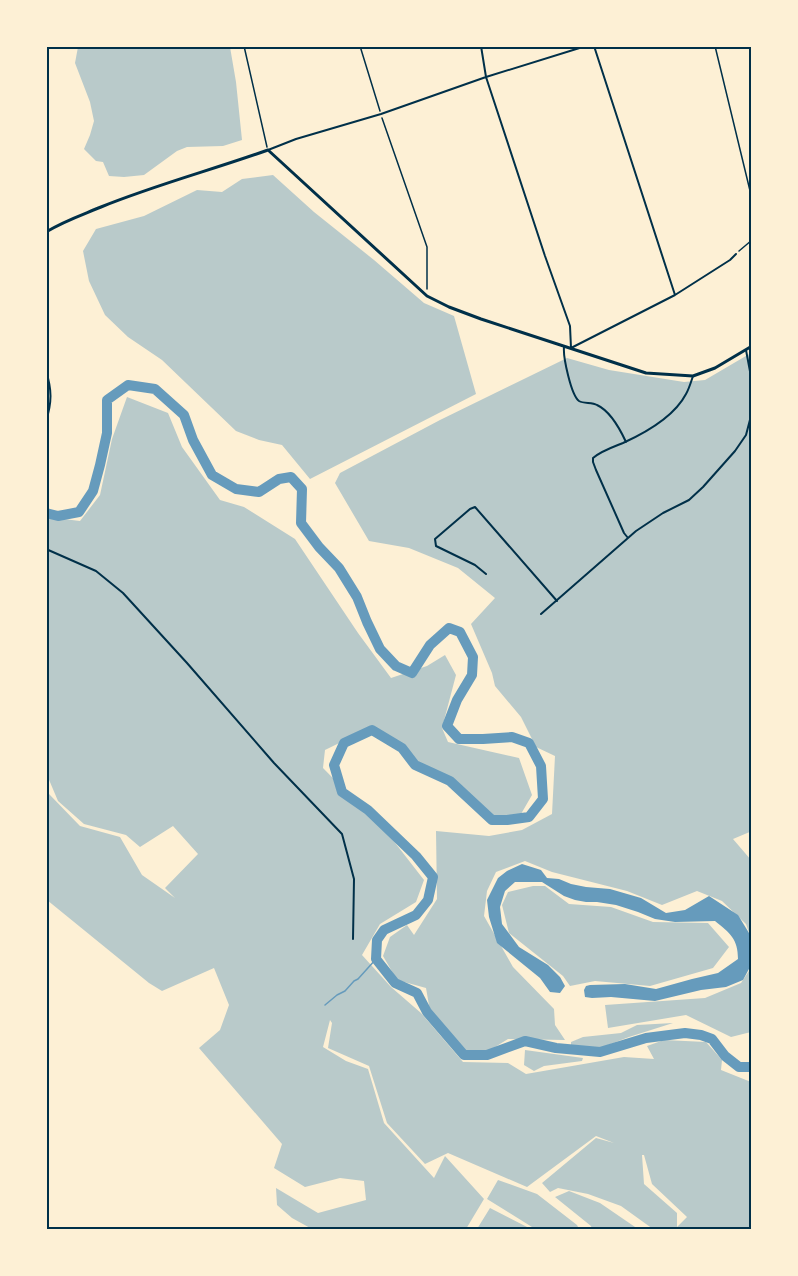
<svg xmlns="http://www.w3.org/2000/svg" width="798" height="1276" viewBox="0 0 798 1276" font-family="'Alegreya Sans',sans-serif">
  <rect width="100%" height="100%" fill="#fdf0d5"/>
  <!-- green -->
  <path fill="#b9caca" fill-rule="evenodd" d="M 78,47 L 230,47 L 236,82 L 242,140 L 223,146 L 187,147 L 177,151 L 144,175 L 124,177 L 109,176 L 103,162 L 96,161 L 84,149 L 90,135 L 94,121 L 90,102 L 75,63 Z
    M 273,175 L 314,212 L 374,260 L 424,303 L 454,316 L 476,394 L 310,479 L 282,445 L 259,440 L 236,431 L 162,360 L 128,337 L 105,315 L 89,281 L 83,251 L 96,229 L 144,216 L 197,190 L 222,192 L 242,179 Z
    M 751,353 L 752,831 L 733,839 L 751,860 L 751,938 L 746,924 L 722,901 L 697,891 L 662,905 L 627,891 L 552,872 L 525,861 L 496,872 L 487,891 L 484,916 L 513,967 L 554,1009 L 555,1025 L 565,1040 L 508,1039 L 487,1052 L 465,1051 L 430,1011 L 426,988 L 397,980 L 383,956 L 390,937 L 407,925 L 414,935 L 437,899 L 436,831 L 489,836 L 522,830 L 552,814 L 555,756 L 536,747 L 521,717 L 495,686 L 492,673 L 471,624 L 495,598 L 458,568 L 409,548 L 369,541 L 335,483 L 340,473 L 440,420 L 567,358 L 609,370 L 684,382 L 705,380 Z
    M 127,397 L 168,413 L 182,447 L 220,500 L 244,507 L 295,539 L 358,633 L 391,678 L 427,666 L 445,655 L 456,675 L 442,728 L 448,742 L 519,758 L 532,795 L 521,814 L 494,817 L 469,796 L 419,766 L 374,726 L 325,750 L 323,768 L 389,835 L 424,880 L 416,902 L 380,924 L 362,955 L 391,987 L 421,1013 L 463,1062 L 508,1063 L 526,1074 L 624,1057 L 654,1059 L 647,1046 L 664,1040 L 706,1042 L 722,1060 L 721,1070 L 751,1082 L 751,1229 L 653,1229 L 621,1206 L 588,1194 L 558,1188 L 550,1192 L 542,1183 L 596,1138 L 614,1143 L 596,1136 L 527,1187 L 448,1153 L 425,1164 L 387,1123 L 369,1066 L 328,1048 L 332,1023 L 330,1020 L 323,1047 L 346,1061 L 368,1069 L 384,1123 L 434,1178 L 445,1156 L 484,1199 L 466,1229 L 312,1229 L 292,1218 L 277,1205 L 276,1188 L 318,1213 L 366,1200 L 364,1181 L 340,1178 L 305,1187 L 274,1168 L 282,1144 L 199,1048 L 220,1030 L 229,1005 L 214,968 L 162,991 L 149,983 L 47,900 L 46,789 L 49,794 L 80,826 L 120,837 L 142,875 L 175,898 L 165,888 L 198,854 L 173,826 L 140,847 L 126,835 L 84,824 L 58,801 L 47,775 L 47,517 L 80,521 L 100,495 L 112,439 ZM 642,1155 L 644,1155 L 652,1184 L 687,1217 L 677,1227 L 677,1213 L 644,1184 Z
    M 533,886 L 545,886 L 569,904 L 611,907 L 653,922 L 708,923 L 729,947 L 713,968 L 650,986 L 595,981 L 570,986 L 563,976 L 509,933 L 502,905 L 508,892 Z
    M 751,968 L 751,1032 L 731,1037 L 686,1015 L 608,1028 L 605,1005 L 705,998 L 741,983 Z
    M 673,1023 L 629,1037 L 600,1048 L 571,1045 L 571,1042 L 583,1037 L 621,1033 L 637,1025 Z
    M 525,1050 L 583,1058 L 582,1061 L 544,1066 L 534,1071 L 524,1065 Z
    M 498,1180 L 537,1194 L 577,1225 L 579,1229 L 538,1229 L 532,1227 L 487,1199 Z
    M 569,1191 L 600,1203 L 638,1229 L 592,1229 L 591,1226 L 555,1197 Z
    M 490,1208 L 531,1229 L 477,1229 Z"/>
  <!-- water -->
  <path fill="#669bbc" d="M 522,864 L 541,870 L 547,878 L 559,879 L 571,884 L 586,887 L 610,889 L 641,898 L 666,913 L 685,910 L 709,896 L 738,915 L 749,933 L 751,944 L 751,960 L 750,967 L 743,980 L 726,987 L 701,990 L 655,1001 L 611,997 L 592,998 L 585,997 L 584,990 L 586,986 L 590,985 L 625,984 L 656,989 L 692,979 L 718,973 L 738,959 C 738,939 730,933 715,921 L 675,922 L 655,919 L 638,912 L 616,905 L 597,902 L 586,902 L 575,900 L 564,896 L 542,882 L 515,882 L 505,891 L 500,907 L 502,924 L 519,947 L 548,965 L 560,977 L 565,986 L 560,993 L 550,992 L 540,978 L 497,943 L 489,917 L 487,900 L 498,878 L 507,871 Z"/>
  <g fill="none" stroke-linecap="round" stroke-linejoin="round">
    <!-- stream -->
    <path stroke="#669bbc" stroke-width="1.5" d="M 325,1005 L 337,995 L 345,991 L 354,981 L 358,979 L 376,959"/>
    <!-- river -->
    <path stroke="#669bbc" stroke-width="10" d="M 46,513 L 58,516 L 79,512 L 93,491 L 100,465 L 107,433 L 107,400 L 128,385 L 155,389 L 184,415 L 193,440 L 212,475 L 236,489 L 259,492 L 279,479 L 291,477 L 302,489 L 301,523 L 319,547 L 339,568 L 357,597 L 367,622 L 380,649 L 396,666 L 412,673 L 430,645 L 449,628 L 460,632 L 473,657 L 472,675 L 457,700 L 447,726 L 459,739 L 483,739 L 512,737 L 529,743 L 541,766 L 543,799 L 529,817 L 507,820 L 492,820 L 450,781 L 415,765 L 402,748 L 372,730 L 344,743 L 334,765 L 342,792 L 368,810 L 416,856 L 433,877 L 428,900 L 416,915 L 384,930 L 377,940 L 376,959 L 395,983 L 417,993 L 427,1012 L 464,1055 L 487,1055 L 525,1041 L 556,1048 L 600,1052 L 646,1038 L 685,1033 L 701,1035 L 712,1039 L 725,1056 L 739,1067 L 752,1067"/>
    <!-- path -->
    <path stroke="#003049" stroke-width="1.5" d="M 244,46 L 267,147
      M 360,46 L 380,111
      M 715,46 L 752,199
      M 382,118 L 427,247 L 427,289
      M 739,251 L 752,240"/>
    <!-- minor -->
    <path stroke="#003049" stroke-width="2" d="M 481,46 L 486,77 L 545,256 L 570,326 L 571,348 L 675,295 L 730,260 L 736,254
      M 594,46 L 675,295
      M 268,150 L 296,139 L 381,114 L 486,77 L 586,46
      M 564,347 C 563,357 571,395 579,401 C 584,404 592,402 597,405 C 610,411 620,429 626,442
      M 746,350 L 752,382
      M 46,371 C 52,390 52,402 46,421
      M 628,538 L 624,533 L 596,470 L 593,462 L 593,458 C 601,451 613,447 623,443 C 645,433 674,417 686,394 C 689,389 691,382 693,376
      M 46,549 L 96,571 L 123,593 L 187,663 L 274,763 L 342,834 L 354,879 L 353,939
      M 486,574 L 475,565 L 436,546 L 435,539 L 470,509 L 475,507 L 557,601
      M 541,614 L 636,531 L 663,513 L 689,500 L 703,487 L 735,451 L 746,435 L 752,412"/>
    <!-- tertiary -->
    <path stroke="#003049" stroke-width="3" d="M 46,232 C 64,221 82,215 101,207 C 155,185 212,170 268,150 L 427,296 L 449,307 L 481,319 L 646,373 L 693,376 L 715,368 L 752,346"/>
  </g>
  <!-- border -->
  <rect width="798" height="1276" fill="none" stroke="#fdf0d5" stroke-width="96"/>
  <rect x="48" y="48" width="702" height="1180" fill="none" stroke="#003049" stroke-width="2"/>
</svg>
